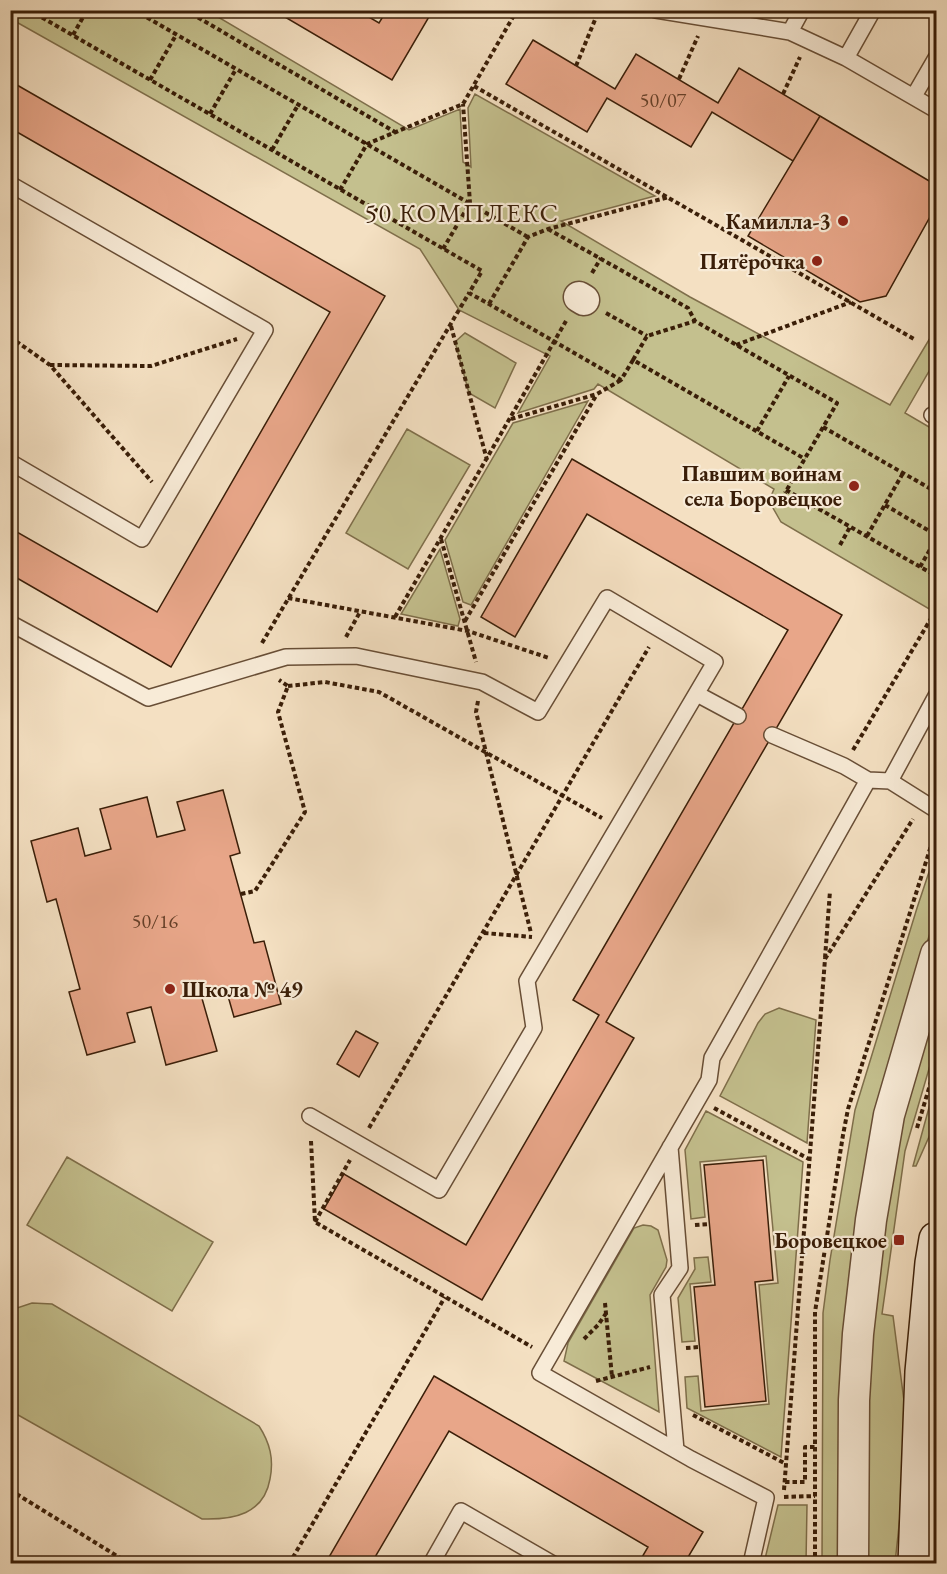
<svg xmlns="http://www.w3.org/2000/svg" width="947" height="1574" viewBox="0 0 947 1574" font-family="'EB Garamond',serif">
  <rect width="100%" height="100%" fill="#f4e0c2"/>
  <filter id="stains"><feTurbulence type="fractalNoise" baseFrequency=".00333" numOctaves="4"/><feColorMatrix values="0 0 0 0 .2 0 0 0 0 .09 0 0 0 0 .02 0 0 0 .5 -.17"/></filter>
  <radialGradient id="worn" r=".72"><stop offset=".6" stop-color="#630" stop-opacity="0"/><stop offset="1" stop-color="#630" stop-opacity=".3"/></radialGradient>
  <!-- green -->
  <path fill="#c4c08e" stroke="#7f6f4b" stroke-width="1.5" d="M 11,10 L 208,11 L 409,130 L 460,109 L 463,162 L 471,167 L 468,108 L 475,94 L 655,196 L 561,221 L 690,297 L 890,405 L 936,328 L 936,359 L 905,413 L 936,431 L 936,613 L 781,522 L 769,501 L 774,489 L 598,384 L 594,389 L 518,413 L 550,356 L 459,310 L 420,249 L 11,19 Z
    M 465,333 L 516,363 L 495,408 L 469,393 L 455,342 Z
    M 588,401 L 471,605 L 463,602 L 445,540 L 513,423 Z
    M 407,429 L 470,465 L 408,569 L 346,533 Z
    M 440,549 L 460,619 L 458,626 L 401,614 Z
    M 936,851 L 936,915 L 918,970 L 840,1563 L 822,1564 L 823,1313 L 830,1260 L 855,1110 L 917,908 Z
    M 936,992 L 936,1045 L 905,1151 L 882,1314 L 893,1316 L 904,1401 L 901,1507 L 895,1563 L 865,1564 L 870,1336 L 900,1117 Z
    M 779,1008 L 816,1020 L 807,1143 L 720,1096 L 758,1023 L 765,1014 Z
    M 936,1082 L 936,1121 L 916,1166 L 913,1166 Z
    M 706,1111 L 803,1162 L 781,1457 L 687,1408 L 685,1377 L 698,1376 L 701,1411 L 769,1404 L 759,1285 L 778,1283 L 766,1156 L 700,1162 L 705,1217 L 691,1219 L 685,1150 Z
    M 67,1157 L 213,1242 L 172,1311 L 27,1225 Z
    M 643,1225 L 651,1226 L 658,1230 L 667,1260 L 666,1267 L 650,1295 L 659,1412 L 564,1361 L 568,1343 L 634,1228 Z
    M 708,1257 L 711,1282 L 690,1284 L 695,1341 L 682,1342 L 678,1298 L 695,1269 L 694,1258 Z
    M 32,1303 L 52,1304 L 259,1426 C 270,1443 274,1459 270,1479 C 264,1514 234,1520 202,1519 L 11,1411 L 11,1310 Z
    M 778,1505 L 807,1505 L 806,1563 L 764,1563 Z"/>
  <!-- building -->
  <path fill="#e8a689" stroke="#3a1e08" stroke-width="1.5" d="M 273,10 L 357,10 L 379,23 L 387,10 L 433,10 L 392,80 Z
    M 533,40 L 615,89 L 636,54 L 718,103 L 739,68 L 820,116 L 793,161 L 712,112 L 691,147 L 607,98 L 587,132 L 506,84 Z
    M 10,81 L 385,296 L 171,667 L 10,574 L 10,528 L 157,612 L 330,312 L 10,128 Z
    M 820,116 L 936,185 L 936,206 L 886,296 L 860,302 L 748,236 Z
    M 572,459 L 842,615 L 606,1022 L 634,1038 L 482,1300 L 324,1209 L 344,1174 L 466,1245 L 599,1015 L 573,1000 L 788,630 L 587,514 L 515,637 L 481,617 Z
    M 223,790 L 240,853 L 230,856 L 254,943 L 264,941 L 281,1004 L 234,1017 L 226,989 L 201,995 L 217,1051 L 166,1065 L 151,1007 L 127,1013 L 135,1042 L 87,1055 L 69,992 L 80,989 L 56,899 L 47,902 L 31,841 L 78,828 L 85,856 L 111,849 L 100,809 L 147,797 L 157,837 L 185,830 L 177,802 Z
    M 356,1031 L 378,1043 L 359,1077 L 337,1064 Z
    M 763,1160 L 773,1280 L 755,1282 L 766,1401 L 705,1407 L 694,1287 L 715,1285 L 704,1165 Z
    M 434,1376 L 703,1532 L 684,1564 L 638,1564 L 648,1547 L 449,1431 L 371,1564 L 325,1564 Z"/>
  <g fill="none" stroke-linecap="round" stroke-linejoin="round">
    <!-- lane casing -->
    <g stroke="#684e36" stroke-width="18">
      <path id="lane" d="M 656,10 L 790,32 L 846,58 L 936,110
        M 790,32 L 802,10
        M 846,58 L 873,10
        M 914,96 L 936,58
        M 10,184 L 265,330 L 142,539 L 10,462
        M 932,415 L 936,417
        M 10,623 L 148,698 L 286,657 L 356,656 L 482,682 L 538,712 L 607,598 L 715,662 L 527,981 L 534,1028 L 439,1190 L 310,1116
        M 697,694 L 738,716
        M 772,735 L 844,766 L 868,780 L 890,781 L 936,810
        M 890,781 L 936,696
        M 670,1147 L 680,1268 L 662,1295 L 676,1450
        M 431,1564 L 461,1511 L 553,1564
        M 751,1564 L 766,1498 L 691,1459 L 540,1373 L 709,1080 L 712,1058 L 868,780"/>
    </g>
    <!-- street casing -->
    <g stroke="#684e36" stroke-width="33">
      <path id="street" d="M 579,297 L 584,300
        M 853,1564 L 854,1400 L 858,1334 L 871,1220 L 889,1115 L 936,954"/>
    </g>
    <!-- secondary casing -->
    <g stroke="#3a1e08" stroke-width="36">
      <path id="secondary" d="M 915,1564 L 922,1372 L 932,1263 L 936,1239"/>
    </g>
    <!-- path -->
    <path stroke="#3a1e08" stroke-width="4" stroke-dasharray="4.5 3" stroke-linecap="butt" d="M 29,10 L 482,271 L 469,293 L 489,304 L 621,380 L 633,360 L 805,459
      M 134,10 L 528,237
      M 185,10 L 395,132
      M 73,35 L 87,10
      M 576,66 L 599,10
      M 679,79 L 698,36
      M 150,80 L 176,35
      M 474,86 L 914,339
      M 783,94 L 800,57
      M 210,114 L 236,69
      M 272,150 L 298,105
      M 340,190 L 367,144 L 463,104 L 517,10
      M 548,229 L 688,308 L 695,321 L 837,403 L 785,493
      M 443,249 L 470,203 L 463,104
      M 592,273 L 601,258
      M 489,304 L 528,237 L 548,229 L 669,197
      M 606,313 L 647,336
      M 451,326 L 487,460
      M 10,337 L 50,365 L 152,482
      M 736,345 L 851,302
      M 633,360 L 647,336 L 695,321
      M 50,365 L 151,366 L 237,339
      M 511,419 L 597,394 L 621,380
      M 823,427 L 936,492
      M 757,431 L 789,376
      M 786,490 L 936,576
      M 885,505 L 936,535
      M 867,536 L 903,473
      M 441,539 L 476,662
      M 840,545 L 850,527
      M 920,567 L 936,539
      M 288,598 L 468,631 L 549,658
      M 395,617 L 566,321
      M 465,621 L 597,394
      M 346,637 L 360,612
      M 262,643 L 469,293
      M 288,686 L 325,682 L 379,692 L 602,818
      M 478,701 L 476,712 L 531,933
      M 853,750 L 936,610
      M 241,894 L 255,891 L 305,812 L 278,712 L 288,686 L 279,680
      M 484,933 L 532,937
      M 825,958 L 830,891
      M 714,1108 L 809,1159
      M 369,1128 L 649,647
      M 917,1128 L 936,1065
      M 311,1141 L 315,1222 L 532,1347
      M 315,1222 L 350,1160
      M 695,1225 L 709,1224
      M 605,1303 L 612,1377
      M 584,1339 L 598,1325 L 607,1312
      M 686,1348 L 699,1347
      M 596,1381 L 650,1367
      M 693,1415 L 786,1464
      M 785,1482 L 805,1482 L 805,1447 L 815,1447
      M 10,1490 L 130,1564
      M 784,1490 L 825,959 L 913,819
      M 784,1497 L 815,1496
      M 289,1564 L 445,1297
      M 815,1564 L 815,1312 L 843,1135 L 848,1109 L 936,830"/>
    <!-- lane -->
    <use href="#lane" stroke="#f8ebd7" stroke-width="15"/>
    <!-- street -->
    <use href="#street" stroke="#f8ebd7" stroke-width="30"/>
    <!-- secondary -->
    <use href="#secondary" stroke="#f8ebd7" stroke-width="33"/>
  </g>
  <!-- markers -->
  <g fill="#8f2418" stroke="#f8ebd7" stroke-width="2">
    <circle cx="843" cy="221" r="6"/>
    <circle cx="817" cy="261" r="6"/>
    <circle cx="854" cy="486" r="6"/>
    <circle cx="170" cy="989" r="6"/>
    <rect x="893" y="1234" width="12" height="12" rx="3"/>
  </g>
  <g text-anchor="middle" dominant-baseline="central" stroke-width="4.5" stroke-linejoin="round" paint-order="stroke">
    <!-- number labels -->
    <g font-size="20" fill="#664028">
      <text x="663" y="100">50/07</text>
      <text x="155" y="921">50/16</text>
    </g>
    <!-- poi labels -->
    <g font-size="22" font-weight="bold" fill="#3a1e08" stroke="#f8ebd7" text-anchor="end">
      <text x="831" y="221">Камилла-3</text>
      <text x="805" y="261">Пятёрочка</text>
      <text x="842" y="473">Павшим воинам<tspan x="842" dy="25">села Боровецкое</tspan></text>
      <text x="182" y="989" text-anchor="start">Школа № 49</text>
      <text x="887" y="1240">Боровецкое</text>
    </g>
    <!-- quarter labels -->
    <g font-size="26" letter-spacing="1.5" fill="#3a1e08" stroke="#f8ebd7">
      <text x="462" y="213">50 КОМПЛЕКС</text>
    </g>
  </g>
  <!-- margin -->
  <rect width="947" height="1574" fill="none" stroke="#f4e0c2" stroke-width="36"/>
  <rect x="12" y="12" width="923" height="1550" fill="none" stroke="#3a1e08" stroke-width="3"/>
  <rect x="18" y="18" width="911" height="1538" fill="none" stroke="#3a1e08" stroke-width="1.5"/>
  <rect width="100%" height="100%" filter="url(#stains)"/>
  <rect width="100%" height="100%" fill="url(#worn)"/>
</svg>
